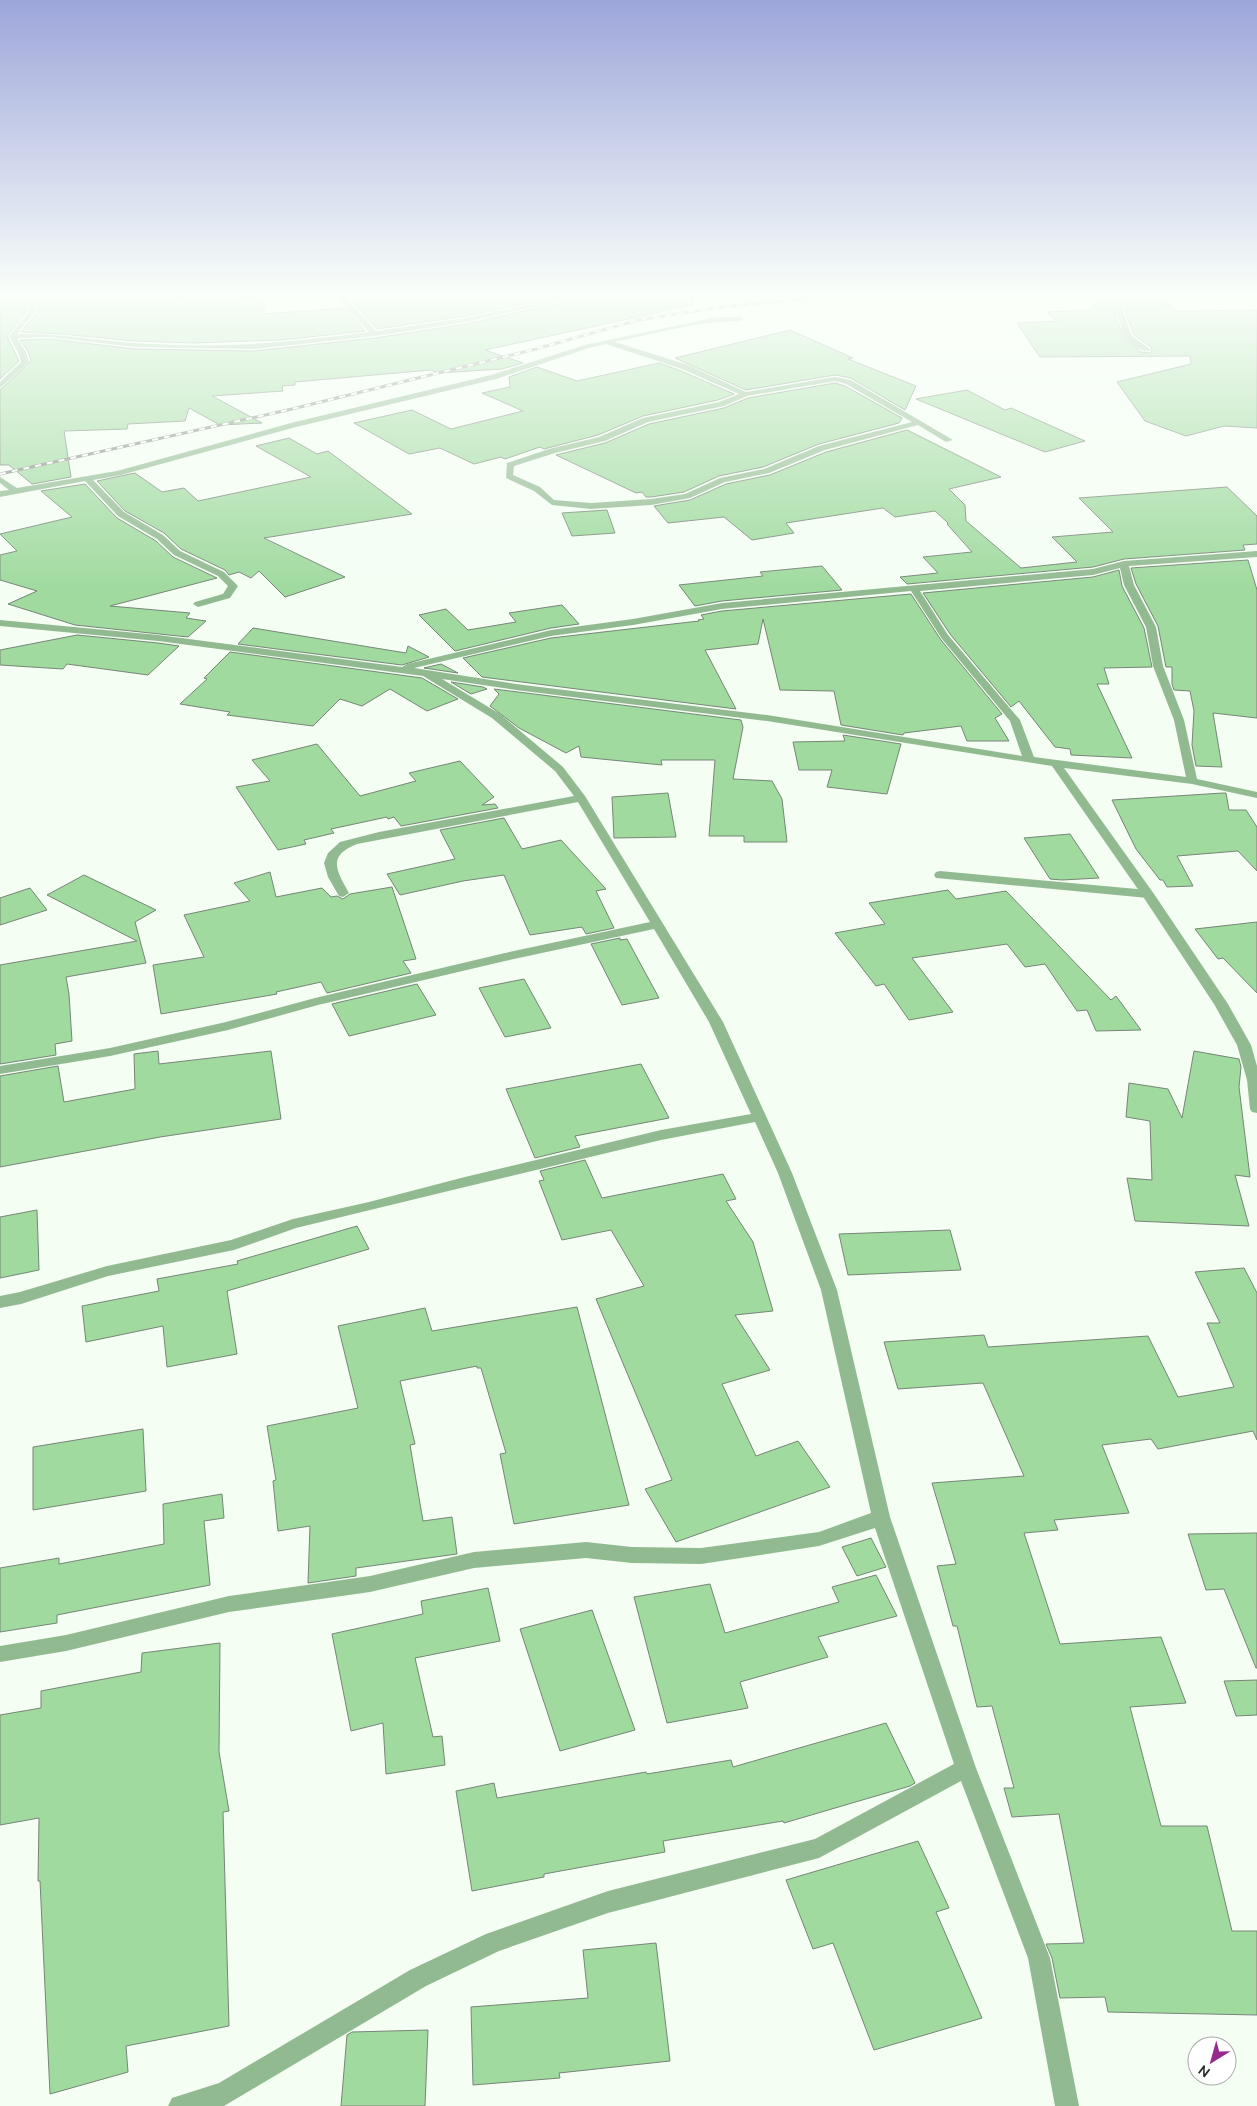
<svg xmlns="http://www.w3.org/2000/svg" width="1257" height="2106" viewBox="0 0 1257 2106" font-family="Ubuntu,sans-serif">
  <rect width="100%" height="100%" fill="#f4fef3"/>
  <!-- building -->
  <path fill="#a0da9f" stroke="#768676" d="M 0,295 L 30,295 L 26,312 L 7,336 L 19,361 L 0,379 Z
    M 40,295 L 143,295 L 221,299 L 260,296 L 264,306 L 264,314 L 345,308 L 365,331 L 281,340 L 193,343 L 134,341 L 62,334 L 21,332 L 36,314 Z
    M 354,295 L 568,295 L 466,316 L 377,329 L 351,301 L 358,300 Z
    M 589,295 L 692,295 L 693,305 L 485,350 L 523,363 L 502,369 L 438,373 L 431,370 L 295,382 L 295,385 L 282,386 L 283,391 L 212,396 L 262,423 L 220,425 L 189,408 L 185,421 L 128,424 L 127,429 L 64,431 L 71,477 L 32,484 L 9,465 L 0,465 L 0,390 L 31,361 L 28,351 L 20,340 L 50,339 L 135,349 L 254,351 L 375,338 L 466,324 L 587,297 Z
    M 1161,300 L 1178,311 L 1257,310 L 1257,428 L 1224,426 L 1186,436 L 1145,421 L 1117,382 L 1191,364 L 1190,356 L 1040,357 L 1017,323 L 1057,321 L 1047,312 L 1091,310 L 1096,302 L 1114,302 L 1117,322 L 1127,340 L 1141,352 L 1150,353 L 1152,351 L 1151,347 L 1134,335 L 1125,311 L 1125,301 Z
    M 790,330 L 853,358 L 848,359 L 916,386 L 905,410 L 851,378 L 835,375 L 746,390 L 675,358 Z
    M 659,363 L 681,371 L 734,394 L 718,400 L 643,416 L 598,435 L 544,449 L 540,447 L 505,459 L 501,457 L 474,464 L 440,448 L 409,454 L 354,423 L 412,410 L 451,429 L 523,411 L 482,393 L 510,387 L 509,377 L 537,367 L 577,381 Z
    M 835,383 L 845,386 L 902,418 L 899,423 L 819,444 L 763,467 L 719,476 L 684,492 L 651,497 L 646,497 L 642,492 L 636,493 L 556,455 L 605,443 L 649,424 L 724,408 L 748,398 Z
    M 967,390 L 1005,410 L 1011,408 L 1085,441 L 1045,452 L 916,399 Z
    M 907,430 L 1001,477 L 949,489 L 965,505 L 966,521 L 1021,568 L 1077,562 L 1052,537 L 1113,532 L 1079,498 L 1227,487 L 1257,516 L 1257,544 L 1243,545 L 1245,550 L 1124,559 L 1093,567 L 907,584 L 900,577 L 938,573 L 923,557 L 972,552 L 947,524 L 948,523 L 935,511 L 895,517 L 883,508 L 786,523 L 794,533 L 752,540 L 724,517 L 668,523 L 654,506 L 690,500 L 726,484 L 770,475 L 826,452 Z
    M 289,438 L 317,454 L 328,451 L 412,514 L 264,538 L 345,577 L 285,597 L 259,571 L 251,578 L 239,572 L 229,575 L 225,570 L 181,549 L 164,533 L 125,511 L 97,481 L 135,473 L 162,492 L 184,488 L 198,501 L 311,477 L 256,446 Z
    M 85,484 L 117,518 L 156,541 L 173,557 L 217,578 L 110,606 L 190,613 L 186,618 L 206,621 L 188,637 L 75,625 L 8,604 L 37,591 L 0,580 L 0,555 L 17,551 L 0,534 L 72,517 L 41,491 Z
    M 607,510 L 615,533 L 572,536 L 562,513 Z
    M 1248,560 L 1257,590 L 1257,718 L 1213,713 L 1222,767 L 1196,766 L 1192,745 L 1194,711 L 1190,691 L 1174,690 L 1172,684 L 1172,667 L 1166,667 L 1158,626 L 1136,584 L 1131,568 Z
    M 822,566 L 842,590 L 722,601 L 695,606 L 679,585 L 763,576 L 760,572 Z
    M 1119,570 L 1122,586 L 1144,628 L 1152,667 L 1104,668 L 1109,684 L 1097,684 L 1132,758 L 1071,755 L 1070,749 L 1055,747 L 1019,701 L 1011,707 L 950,634 L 923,593 L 1093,577 Z
    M 911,594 L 941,640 L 1002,714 L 995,718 L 1009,741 L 967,741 L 961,726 L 904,733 L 903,735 L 841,725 L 834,691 L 780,690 L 763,619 L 758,644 L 705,650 L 736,709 L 482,677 L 463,658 L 551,638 L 699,621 L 698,620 L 704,619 L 701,615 L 722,611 Z
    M 562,605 L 579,624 L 551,628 L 455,651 L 419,615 L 446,609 L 468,630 L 516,622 L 509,613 Z
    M 253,628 L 406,653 L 408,646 L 429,657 L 402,665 L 238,644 Z
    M 77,635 L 158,643 L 179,646 L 148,675 L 67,664 L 63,669 L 0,665 L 0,650 Z
    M 230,652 L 422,678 L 458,699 L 427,711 L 390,689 L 362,706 L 340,699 L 313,726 L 227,715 L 230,712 L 180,704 L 207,679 L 204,678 Z
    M 441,664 L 458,673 L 424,668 Z
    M 451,682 L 483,687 L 487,689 L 471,694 Z
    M 494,689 L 741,720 L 743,727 L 733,779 L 772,781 L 782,799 L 787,842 L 744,842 L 744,836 L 709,836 L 715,760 L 661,760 L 662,765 L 581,757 L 579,746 L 566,753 L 519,728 L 490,706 L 499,694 Z
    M 843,735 L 901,744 L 887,794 L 827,787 L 832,770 L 799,770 L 793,742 L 845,741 Z
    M 317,744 L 360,796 L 416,781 L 409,773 L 460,761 L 494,797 L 482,805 L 495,804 L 498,808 L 401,826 L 394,817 L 388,819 L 387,817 L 331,829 L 334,833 L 304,840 L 306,844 L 278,850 L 236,787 L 270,781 L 252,760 Z
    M 668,793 L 676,837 L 614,838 L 612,797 Z
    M 1223,793 L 1226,793 L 1229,810 L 1246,810 L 1257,827 L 1257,871 L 1238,851 L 1177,856 L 1193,886 L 1167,887 L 1163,880 L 1160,880 L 1136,849 L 1112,800 Z
    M 504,818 L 522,849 L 561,840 L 606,889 L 596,891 L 614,928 L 586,934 L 582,927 L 530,935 L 504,875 L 463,881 L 400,895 L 387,874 L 455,859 L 440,830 Z
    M 1070,834 L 1086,858 L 1099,878 L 1062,880 L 1050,879 L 1024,838 Z
    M 270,872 L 276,897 L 322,888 L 331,897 L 337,896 L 343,899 L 350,894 L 392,887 L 416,959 L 403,961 L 411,973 L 327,993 L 321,982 L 276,992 L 277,994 L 161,1014 L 153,965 L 204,957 L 184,915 L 250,901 L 234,883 Z
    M 84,875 L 156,910 L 135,922 L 146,963 L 66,977 L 69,994 L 72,1041 L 55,1044 L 56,1055 L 0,1064 L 0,965 L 137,941 L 47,895 Z
    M 30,888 L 47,910 L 0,925 L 0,898 Z
    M 948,890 L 956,899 L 1006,891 L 1111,1000 L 1116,996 L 1141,1030 L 1096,1031 L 1087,1010 L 1077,1011 L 1045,964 L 1025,967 L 1007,944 L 912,958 L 953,1012 L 909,1020 L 884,984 L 876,986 L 835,933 L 885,924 L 869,903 Z
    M 1257,922 L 1257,993 L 1223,958 L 1218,959 L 1195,929 Z
    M 620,938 L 620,940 L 627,939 L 659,998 L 622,1005 L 591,944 Z
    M 524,979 L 551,1028 L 505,1037 L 479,988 Z
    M 417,984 L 436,1015 L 349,1036 L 332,1004 Z
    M 158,1051 L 159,1064 L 271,1051 L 281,1119 L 160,1137 L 0,1167 L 0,1076 L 58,1066 L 64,1102 L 135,1089 L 134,1054 Z
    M 1194,1051 L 1239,1059 L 1241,1067 L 1239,1087 L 1250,1177 L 1235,1175 L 1249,1226 L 1135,1221 L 1127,1178 L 1152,1180 L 1150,1121 L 1126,1117 L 1129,1083 L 1168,1089 L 1182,1118 Z
    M 641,1064 L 669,1118 L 575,1136 L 580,1147 L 535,1158 L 506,1089 Z
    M 585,1160 L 602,1198 L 723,1174 L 736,1199 L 726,1201 L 753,1242 L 773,1311 L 735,1315 L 770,1370 L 722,1384 L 756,1456 L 798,1441 L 830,1487 L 676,1542 L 645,1489 L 672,1480 L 596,1299 L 644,1286 L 611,1230 L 562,1240 L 539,1181 L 544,1180 L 540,1171 Z
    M 37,1210 L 39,1270 L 0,1278 L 0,1217 Z
    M 357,1226 L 369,1249 L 227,1291 L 237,1354 L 167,1367 L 163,1326 L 86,1342 L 82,1306 L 159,1291 L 157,1279 L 238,1264 L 237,1261 Z
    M 950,1230 L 961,1270 L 848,1275 L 839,1234 Z
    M 1244,1268 L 1257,1293 L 1257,1440 L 1253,1431 L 1158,1449 L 1151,1439 L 1102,1445 L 1129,1513 L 1054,1520 L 1058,1530 L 1024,1533 L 1060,1644 L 1161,1637 L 1186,1703 L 1130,1707 L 1161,1826 L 1207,1826 L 1232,1931 L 1257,1931 L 1257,2015 L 1108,2012 L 1105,1997 L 1060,1998 L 1052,1958 L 1046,1944 L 1084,1943 L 1059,1814 L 1012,1817 L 1004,1788 L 1014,1788 L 992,1706 L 977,1707 L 957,1626 L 953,1626 L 937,1566 L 956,1564 L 932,1483 L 1024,1476 L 983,1383 L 898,1389 L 884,1342 L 984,1335 L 988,1347 L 1148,1336 L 1178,1397 L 1234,1387 L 1207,1323 L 1220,1323 L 1195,1272 Z
    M 577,1307 L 629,1505 L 514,1524 L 500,1454 L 506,1453 L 481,1368 L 477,1368 L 477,1366 L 400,1381 L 415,1444 L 410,1445 L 423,1521 L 452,1517 L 457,1554 L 356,1568 L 356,1576 L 308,1583 L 310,1526 L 278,1531 L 273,1481 L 276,1480 L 267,1426 L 358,1408 L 338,1326 L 425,1308 L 432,1331 Z
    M 143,1429 L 146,1491 L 33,1510 L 33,1447 Z
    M 222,1494 L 224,1518 L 204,1521 L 210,1585 L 57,1615 L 57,1623 L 0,1632 L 0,1568 L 59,1558 L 59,1564 L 164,1544 L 163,1504 Z
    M 1257,1533 L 1257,1668 L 1256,1668 L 1224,1589 L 1206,1590 L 1188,1534 Z
    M 871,1538 L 886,1567 L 857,1576 L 842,1547 Z
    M 876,1575 L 897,1616 L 818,1637 L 828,1657 L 740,1682 L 748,1708 L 667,1723 L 634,1597 L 710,1584 L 725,1633 L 839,1602 L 832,1587 Z
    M 488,1588 L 500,1641 L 415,1658 L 433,1737 L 442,1736 L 445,1765 L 386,1774 L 383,1723 L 351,1731 L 332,1634 L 423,1614 L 421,1601 Z
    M 592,1610 L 635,1730 L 560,1751 L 520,1629 Z
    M 220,1643 L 219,1752 L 229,1811 L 223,1812 L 229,2026 L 126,2046 L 128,2072 L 50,2094 L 40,1881 L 38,1881 L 39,1818 L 0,1825 L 0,1715 L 41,1708 L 41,1691 L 141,1672 L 142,1653 Z
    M 1257,1680 L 1257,1715 L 1236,1716 L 1224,1681 Z
    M 886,1723 L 915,1783 L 910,1786 L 784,1823 L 783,1821 L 663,1841 L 665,1852 L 544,1874 L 544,1877 L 472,1891 L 456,1791 L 494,1783 L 497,1798 L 646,1772 L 647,1774 L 731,1760 L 733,1767 Z
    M 918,1841 L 949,1908 L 936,1912 L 982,2018 L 874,2050 L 833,1943 L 813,1949 L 786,1880 Z
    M 656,1943 L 670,2061 L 559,2073 L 560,2078 L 473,2085 L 471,2007 L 588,1998 L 583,1950 Z
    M 428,2030 L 425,2106 L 341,2106 L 347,2035 L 352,2032 Z"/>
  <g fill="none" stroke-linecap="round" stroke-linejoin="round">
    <!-- service -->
    <path fill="#92ba91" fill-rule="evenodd" d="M 940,871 L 1148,890 L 1154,894 L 1148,898 L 936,878 L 934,875 L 936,872 Z"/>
    <!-- minor -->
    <path fill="#92ba91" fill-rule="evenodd" d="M 32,295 L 38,295 L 39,297 L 34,313 L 17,334 C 58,333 94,340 134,343 C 213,349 291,343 369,332 L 352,314 L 337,295 L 343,295 L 376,331 L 466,318 L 576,295 L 587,295 L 466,322 L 375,336 L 254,349 L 135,347 L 50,337 L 17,338 L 26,352 L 29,362 L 0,388 L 0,382 L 21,362 L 18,352 L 9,336 L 28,313 Z
      M 1117,295 L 1123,295 L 1123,311 L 1132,336 L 1150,349 L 1150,351 C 1127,353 1112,314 1117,295 Z
      M 717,317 L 741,317 L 744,319 L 741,321 C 698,321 657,333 615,342 L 688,365 L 746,392 L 835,377 L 851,380 L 953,440 L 946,442 L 918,425 L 825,450 L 769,473 L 725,482 L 690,498 L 651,505 L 591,509 L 552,505 L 534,491 L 506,478 L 507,463 L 549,449 L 599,437 L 643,418 L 719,402 L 739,394 L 682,369 L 606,344 L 589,348 L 496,379 L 296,427 L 121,475 L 93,480 L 124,512 L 163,535 L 180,551 L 224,572 L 238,586 L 230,598 L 198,607 L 193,604 L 195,602 L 223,594 L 228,586 L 218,576 L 174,555 L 157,539 L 118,516 L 85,481 L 0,497 L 0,491 L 9,490 L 0,483 L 0,477 L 17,488 L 117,471 L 291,423 L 491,375 L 585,345 ZM 835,381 L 846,384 L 912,422 L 819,446 L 764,469 L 720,478 L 685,494 L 651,499 L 591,503 L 554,500 L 540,487 L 513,475 L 514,466 L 555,453 L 605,441 L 648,422 L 724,406 L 747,396 Z
      M 1257,551 L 1257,557 L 1129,566 L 1134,585 L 1156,627 L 1163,666 L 1184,720 L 1197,779 L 1257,792 L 1257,798 L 1192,784 L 1064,768 L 1154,894 L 1228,1004 L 1251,1045 L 1257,1066 L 1257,1113 L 1252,1112 L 1250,1109 L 1247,1080 L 1237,1045 L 1214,1004 L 1142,895 L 1052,766 L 767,721 L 516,690 L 442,679 L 500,714 L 563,767 L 585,796 L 723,1022 L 792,1173 L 837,1290 L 890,1517 L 976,1768 L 1050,1958 L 1079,2106 L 1055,2106 L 1028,1958 L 961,1781 L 819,1858 L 608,1913 L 499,1951 L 426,1986 L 224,2106 L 168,2106 L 172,2098 L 219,2083 L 410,1970 L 486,1934 L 608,1891 L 815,1839 L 954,1764 L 875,1528 L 819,1546 L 701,1564 L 632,1563 L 586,1558 L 474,1568 L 370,1592 L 229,1612 L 66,1651 L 0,1662 L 0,1646 L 66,1635 L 229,1596 L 370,1576 L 474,1552 L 586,1542 L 632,1547 L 701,1548 L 819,1532 L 871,1513 L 821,1290 L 778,1173 L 755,1122 L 661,1140 L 465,1187 L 296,1228 L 234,1250 L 108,1276 L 21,1304 L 0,1308 L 0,1296 L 20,1292 L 107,1266 L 231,1240 L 293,1219 L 369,1202 L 465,1177 L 661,1130 L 751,1114 L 709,1022 L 654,929 L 505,961 L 318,1005 L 228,1030 L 110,1056 L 0,1074 L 0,1066 L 110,1048 L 226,1022 L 315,998 L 505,953 L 650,922 L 578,802 L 357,844 C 327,856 336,870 349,893 L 343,897 L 339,896 L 328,877 L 324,863 L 328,853 L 340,842 L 379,832 L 574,796 L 555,771 L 492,718 L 423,676 L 158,641 L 0,626 L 0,620 L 158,635 L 402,667 L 407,664 L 551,630 L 633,619 L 722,603 L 1093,569 L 1124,561 ZM 1120,568 L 1124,585 L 1146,627 L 1153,666 L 1174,720 L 1186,777 L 1034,757 L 1020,720 L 948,635 L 920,591 L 1093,575 ZM 911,591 L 942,639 L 1010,721 L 1022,756 L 767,715 L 516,684 L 414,668 L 551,636 L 633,625 L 722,609 Z"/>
    <!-- rail casing -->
    <g stroke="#868e86" stroke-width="3">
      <path id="rail" d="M 0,474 L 292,409 L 536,349 L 638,320 L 721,307 L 842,295"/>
    </g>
    <!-- rail -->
    <use href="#rail" stroke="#fff" stroke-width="2" stroke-dasharray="6" stroke-linecap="butt"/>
  </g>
  <!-- sky -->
  <linearGradient id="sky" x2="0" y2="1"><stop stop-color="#9da6da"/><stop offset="0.5" stop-color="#fafffa"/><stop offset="1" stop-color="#fafffa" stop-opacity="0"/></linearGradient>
  <rect width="1257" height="590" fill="url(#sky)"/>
  <!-- north arrow -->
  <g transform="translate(1212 2061) rotate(217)"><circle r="24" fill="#ffffff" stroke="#a9aba9"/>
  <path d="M0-4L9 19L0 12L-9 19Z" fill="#972b8d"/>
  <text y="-8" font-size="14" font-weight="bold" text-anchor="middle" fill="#272e27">N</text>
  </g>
</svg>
